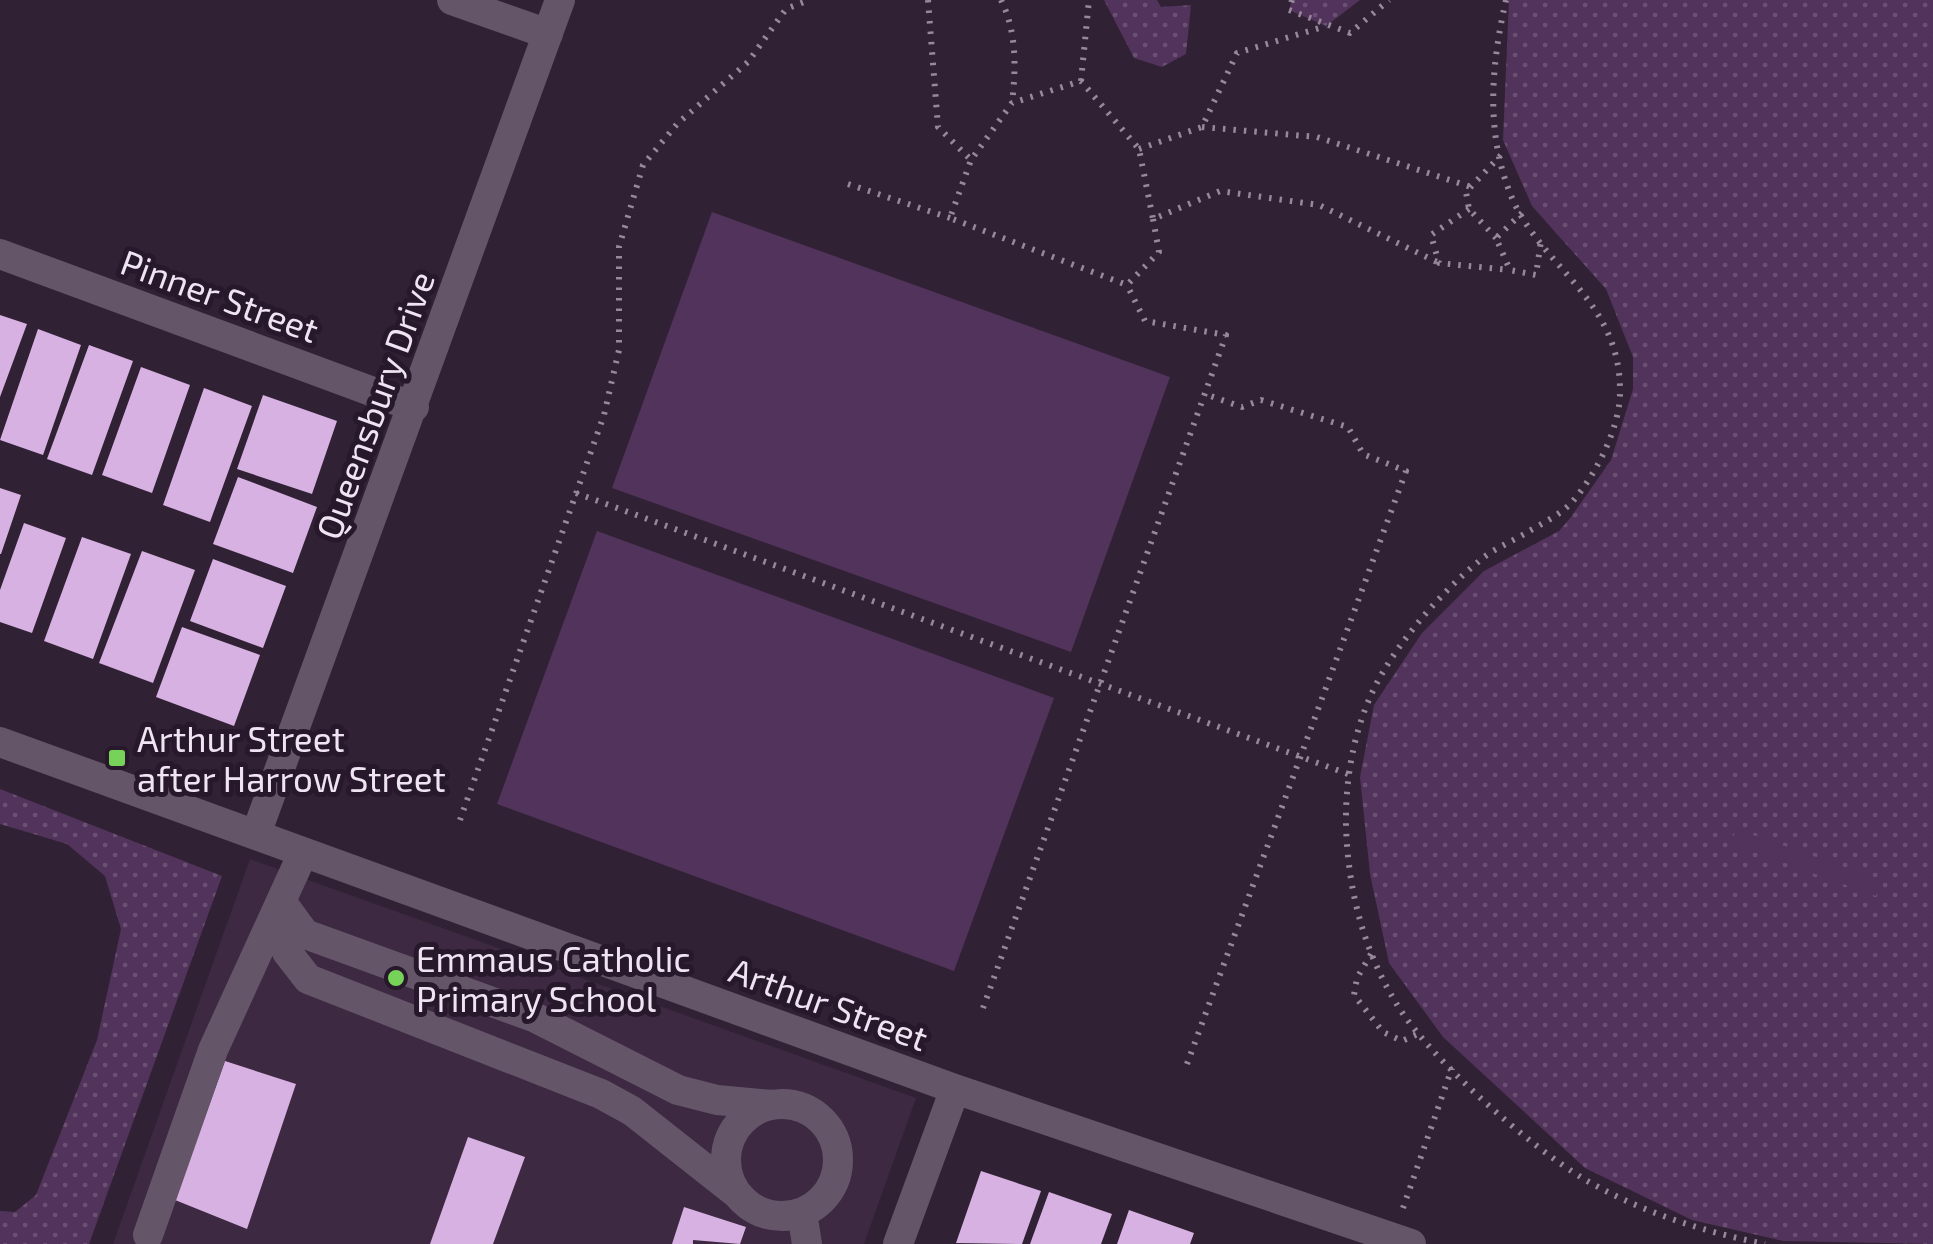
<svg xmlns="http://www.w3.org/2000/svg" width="1933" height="1244" viewBox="0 0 1933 1244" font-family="'Exo 2',sans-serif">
  <defs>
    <pattern id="grass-dots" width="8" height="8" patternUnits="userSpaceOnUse" patternTransform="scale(2.5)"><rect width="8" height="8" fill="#52335b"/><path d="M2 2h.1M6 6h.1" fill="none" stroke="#6b5073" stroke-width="1.8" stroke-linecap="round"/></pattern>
  </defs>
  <rect width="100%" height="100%" fill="#312135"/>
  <!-- built -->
  <path fill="#3d2942" d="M 250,859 L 916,1098 L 864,1244 L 113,1244 Z"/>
  <!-- grass -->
  <path fill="url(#grass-dots)" d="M 1104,0 L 1157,0 L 1161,7 L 1191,5 L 1186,54 L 1162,67 L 1134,58 Z
    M 1292,0 L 1360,0 L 1326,26 L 1289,10 Z
    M 1509,0 L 1933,0 L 1933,1244 L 1783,1241 L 1692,1220 L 1585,1168 L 1443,1037 L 1389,963 L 1370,874 L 1360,777 L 1374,705 L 1422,633 L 1484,571 L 1559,531 L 1571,517 L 1611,460 L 1633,389 L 1633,357 L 1606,289 L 1532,206 L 1503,140 Z
    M 0,789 L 222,876 L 89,1244 L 0,1244 L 0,1211 L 15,1212 L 36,1195 L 97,1040 L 121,929 L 105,876 L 67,844 L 0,824 Z"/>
  <!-- pitch -->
  <path fill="#52335b" d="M 712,212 L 1170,377 L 1071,652 L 612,488 Z
    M 597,531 L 1054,698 L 954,971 L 497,804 Z
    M 1736,829 L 1881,880 L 1876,896 L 1731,843 Z"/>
  <!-- building -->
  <path fill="#d7b1e2" d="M 0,315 L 27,324 L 0,397 Z
    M 38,329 L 81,345 L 43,455 L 0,440 Z
    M 89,345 L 133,361 L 92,475 L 47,459 Z
    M 141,367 L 190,385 L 152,493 L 102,475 Z
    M 204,388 L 252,406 L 210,522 L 163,505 Z
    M 263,395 L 337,421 L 312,494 L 237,469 Z
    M 238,477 L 317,507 L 293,573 L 213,544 Z
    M 0,488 L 21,495 L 1,554 L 0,554 Z
    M 24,523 L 66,538 L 32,633 L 0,622 L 0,590 Z
    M 82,537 L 131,554 L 93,659 L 44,641 Z
    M 142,551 L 195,570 L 153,683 L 99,663 Z
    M 213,559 L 286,586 L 263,648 L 190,621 Z
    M 182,627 L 260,655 L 234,726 L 156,697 Z
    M 225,1061 L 296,1084 L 247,1229 L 175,1200 Z
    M 468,1137 L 525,1157 L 493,1244 L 430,1244 Z
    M 981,1171 L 1041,1191 L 1022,1244 L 956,1243 Z
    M 1049,1192 L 1112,1214 L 1101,1244 L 1030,1244 Z
    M 684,1207 L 746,1227 L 740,1244 L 693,1240 L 693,1244 L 672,1244 Z
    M 1129,1210 L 1194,1233 L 1190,1244 L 1117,1244 Z"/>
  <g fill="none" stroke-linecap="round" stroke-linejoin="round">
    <!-- path -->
    <path stroke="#97899a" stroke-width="6" stroke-dasharray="2.5 8" stroke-linecap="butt" d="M 928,0 L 938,127 L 971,160
      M 1001,0 C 1017,32 1016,68 1012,103
      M 1292,0 L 1289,10 L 1350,33 L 1389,0
      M 1506,0 C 1491,66 1485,134 1512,198 C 1542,268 1621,300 1620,392 C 1620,428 1596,474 1573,501 C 1562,514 1541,524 1526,533 C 1511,542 1491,550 1478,562 C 1443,591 1406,633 1383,672 C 1356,717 1345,774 1346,826 C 1348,889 1363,949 1396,1003 C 1428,1057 1529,1146 1584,1179 C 1638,1211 1704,1232 1765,1244
      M 1081,81 L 1089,0
      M 1202,127 L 1317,137 L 1471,187
      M 1139,149 L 1202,127 L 1237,53 L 1326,26
      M 848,184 L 950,218
      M 1469,209 L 1431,235 L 1439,263 L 1510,270
      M 1522,213 L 1496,238 L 1510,270 L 1536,275 L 1541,241
      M 1153,219 L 1159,252 L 1127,285 L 950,218 L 971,160 L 1012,103 L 1081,81 L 1139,149 L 1153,219 L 1220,191 L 1319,205 L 1439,263
      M 1496,238 L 1469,209 L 1466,192 L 1501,155
      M 576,493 L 1348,774
      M 460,820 L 604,415 L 619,350 L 619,247 L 643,165 L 677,124 L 748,62 L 786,9 L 809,0
      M 1371,954 L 1357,978 L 1354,995 L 1383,1032 L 1402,1041 L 1418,1034
      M 983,1008 L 1226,335 L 1145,321 L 1127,285
      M 1187,1064 L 1406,471 L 1363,454 L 1348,427 L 1261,400 L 1242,407 L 1205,394
      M 1403,1208 L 1452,1068"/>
    <!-- minor -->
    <path stroke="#645568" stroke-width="30" d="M 452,0 L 548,34
      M 0,254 L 414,407
      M 0,742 L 955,1089 L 1411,1244
      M 256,834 L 560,0
      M 281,901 L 287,952 L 308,979 L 601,1094 L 632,1111 L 736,1193
      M 283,904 L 305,934 L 536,1018 L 678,1090 L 717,1100 L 772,1105
      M726 1160a56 56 0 1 1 112 0a56 56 0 1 1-112 0Z
      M 802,1213 L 807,1244
      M 148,1235 L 213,1050 L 303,853
      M 898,1244 L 955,1089"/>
  </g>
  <!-- markers -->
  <g fill="#77d259" stroke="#27182b" stroke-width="4">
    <rect x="107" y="748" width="20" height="20" rx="5"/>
    <circle cx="396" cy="978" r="10"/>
  </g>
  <g text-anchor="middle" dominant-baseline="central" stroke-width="10" stroke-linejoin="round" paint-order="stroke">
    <!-- street labels -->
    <g font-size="35" fill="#efe4f2" stroke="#27182b">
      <text transform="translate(220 295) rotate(20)">Pinner Street</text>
      <text transform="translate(374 405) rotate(-70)">Queensbury Drive</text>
      <text transform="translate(829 1003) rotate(20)">Arthur Street</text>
    </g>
    <!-- poi labels -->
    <g font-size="35" fill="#efe4f2" stroke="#27182b" text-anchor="start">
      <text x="137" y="738">Arthur Street<tspan x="137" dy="40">after Harrow Street</tspan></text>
      <text x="416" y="958">Emmaus Catholic<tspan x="416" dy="40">Primary School</tspan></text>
    </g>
  </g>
</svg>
